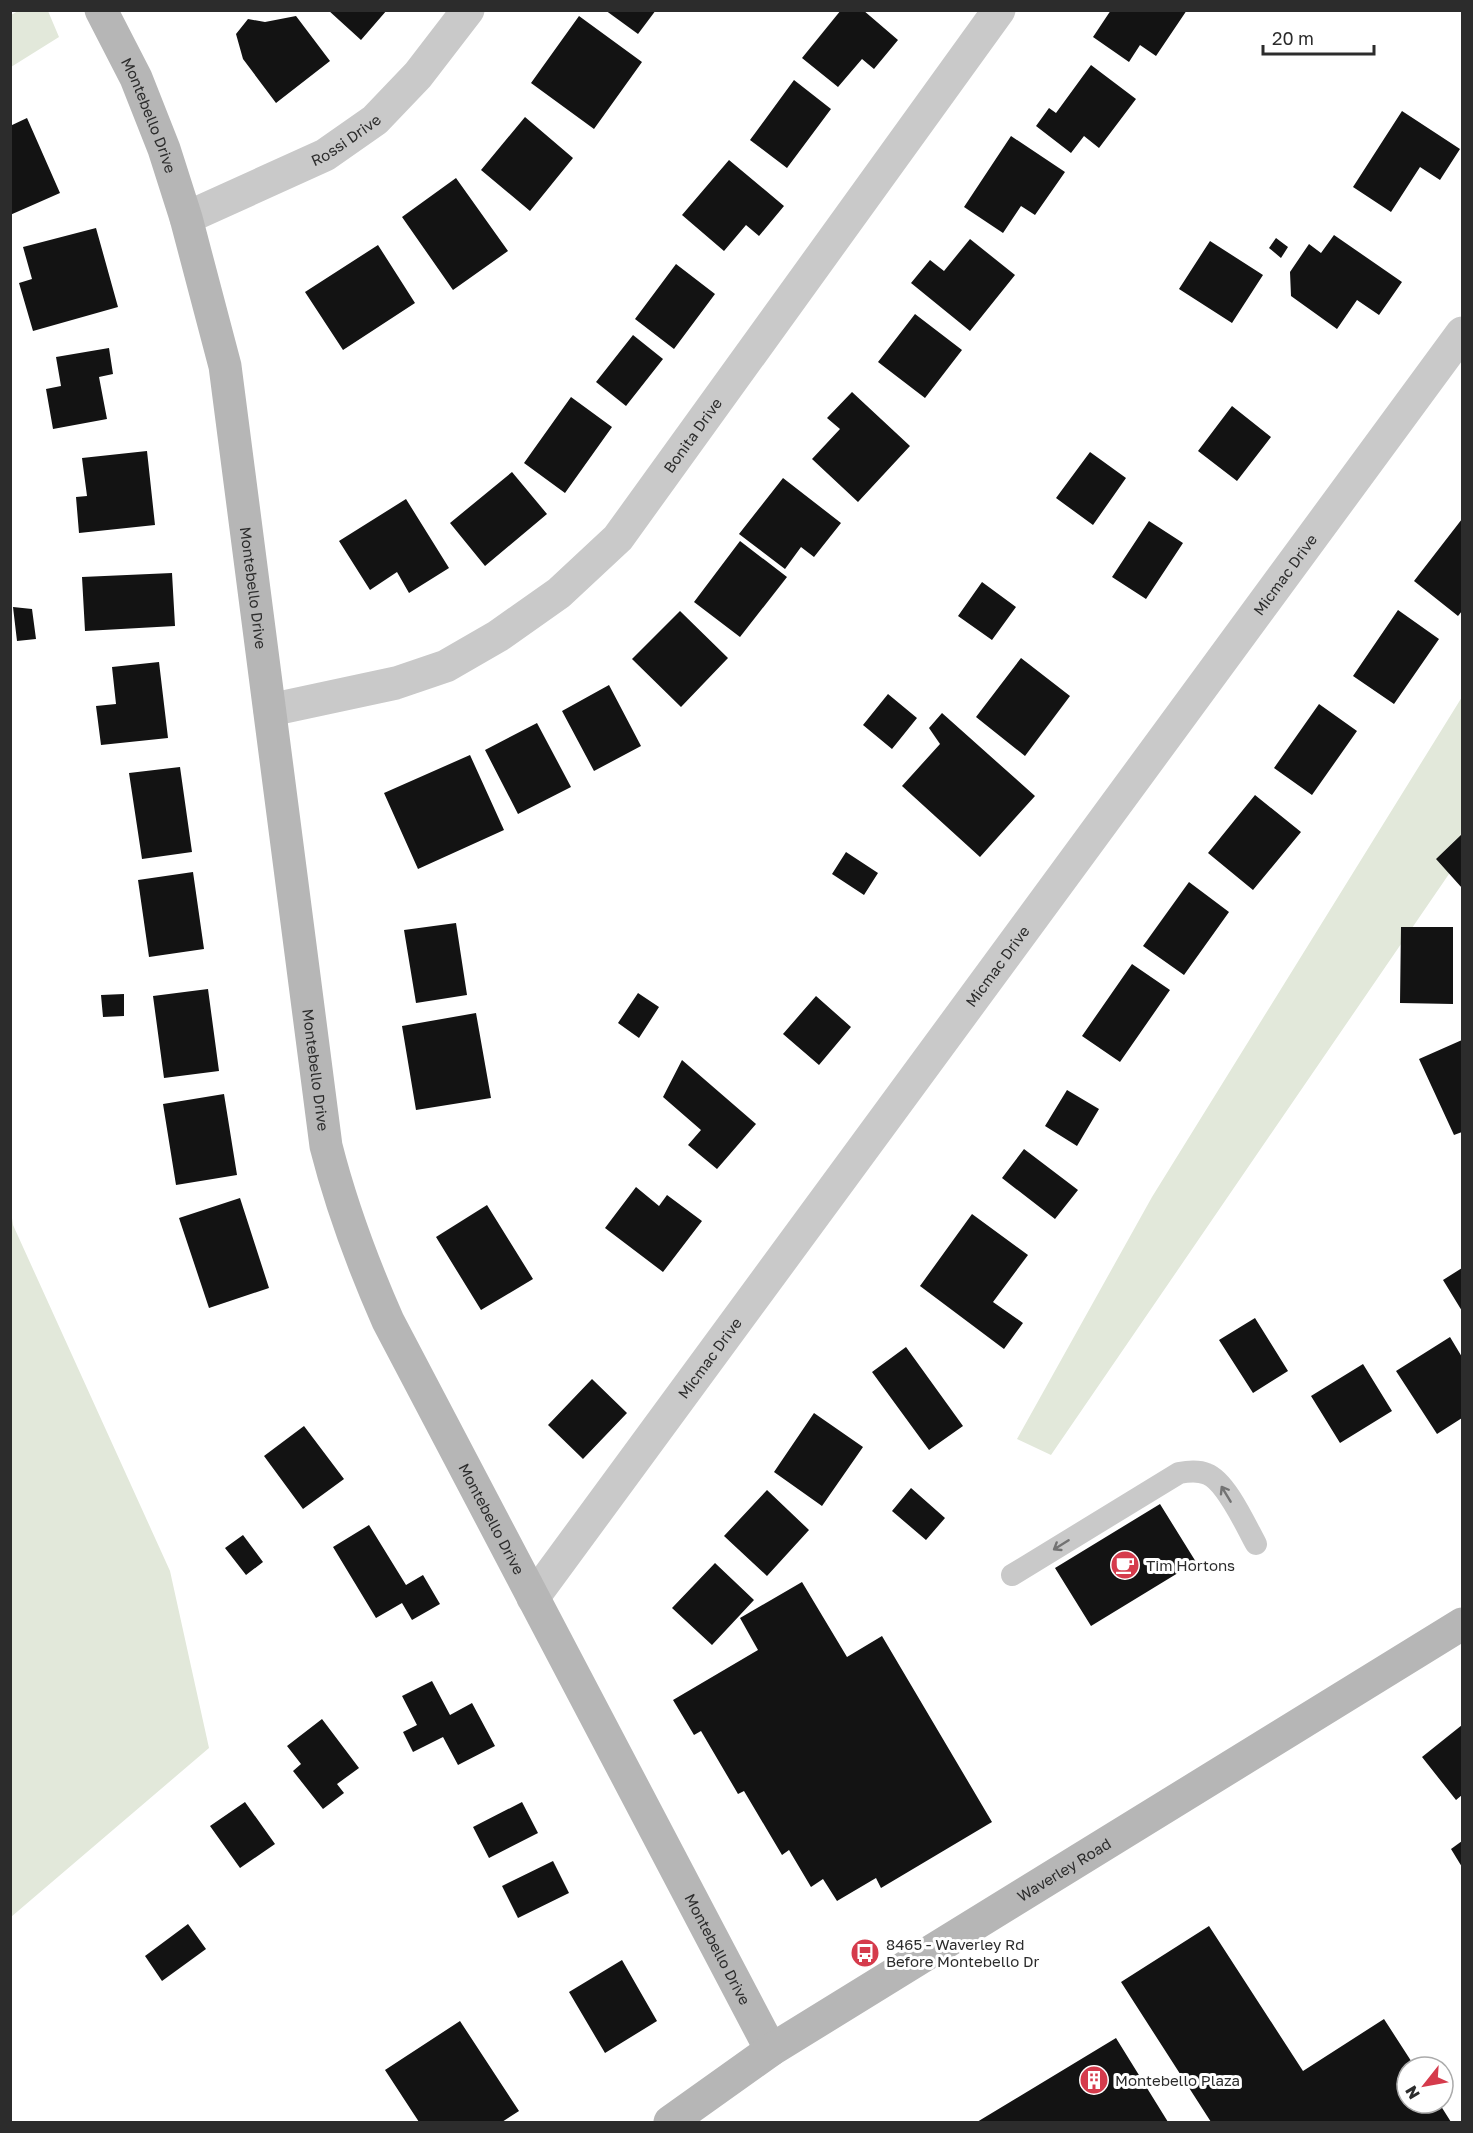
<svg xmlns="http://www.w3.org/2000/svg" width="1473" height="2133" viewBox="0 0 1473 2133" font-family="'Golos Text',sans-serif">
  <rect width="100%" height="100%" fill="#fff"/>
  <!-- green -->
  <path fill="#e2e8da" d="M 18,11 L 48,11 L 59,37 L 11,67 L 11,15 Z
    M 1462,697 L 1462,855 L 1051,1455 L 1017,1439 L 1152,1197 Z
    M 11,1211 L 13,1225 L 170,1571 L 209,1748 L 11,1917 Z"/>
  <!-- building -->
  <path fill="#131313" d="M 328,10 L 387,10 L 361,40 Z
    M 605,10 L 656,10 L 638,34 Z
    M 841,10 L 863,10 L 898,40 L 874,69 L 862,59 L 838,87 L 802,58 Z
    M 1111,10 L 1187,10 L 1156,56 L 1140,45 L 1129,62 L 1093,37 Z
    M 296,16 L 330,61 L 276,103 L 243,59 L 236,34 L 248,19 L 265,22 Z
    M 579,16 L 642,62 L 594,129 L 531,83 Z
    M 1091,65 L 1136,99 L 1099,148 L 1084,136 L 1071,153 L 1036,126 L 1049,108 L 1056,113 Z
    M 794,80 L 831,109 L 787,168 L 750,140 Z
    M 1402,111 L 1460,149 L 1440,180 L 1420,167 L 1391,212 L 1353,187 Z
    M 525,117 L 573,158 L 530,211 L 481,170 Z
    M 27,118 L 60,193 L 10,215 L 10,126 Z
    M 1011,136 L 1065,172 L 1035,215 L 1021,206 L 1003,233 L 964,207 Z
    M 729,160 L 784,206 L 759,236 L 746,225 L 724,251 L 682,215 Z
    M 456,178 L 508,251 L 453,290 L 402,217 Z
    M 96,228 L 118,307 L 33,331 L 19,283 L 32,279 L 23,247 Z
    M 1334,235 L 1402,282 L 1379,315 L 1357,300 L 1337,329 L 1291,296 L 1290,272 L 1309,244 L 1321,253 Z
    M 1276,238 L 1288,247 L 1281,258 L 1269,248 Z
    M 970,239 L 1015,275 L 970,331 L 911,283 L 930,260 L 944,271 Z
    M 1210,241 L 1263,275 L 1232,323 L 1179,289 Z
    M 378,245 L 415,303 L 343,350 L 305,292 Z
    M 676,264 L 715,294 L 674,349 L 635,319 Z
    M 915,314 L 962,350 L 925,398 L 878,362 Z
    M 633,335 L 663,359 L 626,406 L 596,382 Z
    M 109,348 L 113,374 L 99,377 L 107,419 L 53,429 L 46,389 L 61,386 L 56,357 Z
    M 852,392 L 910,446 L 858,502 L 812,459 L 840,429 L 827,418 Z
    M 571,397 L 612,427 L 565,493 L 524,463 Z
    M 1232,406 L 1271,437 L 1237,481 L 1198,451 Z
    M 147,451 L 155,525 L 79,533 L 76,497 L 87,496 L 82,458 Z
    M 1090,452 L 1126,478 L 1093,525 L 1056,498 Z
    M 512,472 L 547,514 L 485,566 L 450,523 Z
    M 783,478 L 841,523 L 814,557 L 801,547 L 785,569 L 739,534 Z
    M 406,499 L 449,568 L 409,593 L 397,572 L 370,590 L 339,541 Z
    M 1462,519 L 1462,611 L 1458,616 L 1414,581 Z
    M 1149,521 L 1183,543 L 1146,599 L 1112,577 Z
    M 740,541 L 787,577 L 740,637 L 694,602 Z
    M 172,573 L 175,626 L 85,631 L 82,577 Z
    M 982,582 L 1016,607 L 992,640 L 958,616 Z
    M 13,607 L 32,609 L 36,639 L 17,641 Z
    M 1398,610 L 1439,639 L 1394,704 L 1353,676 Z
    M 680,611 L 728,658 L 681,707 L 632,659 Z
    M 1021,658 L 1070,696 L 1025,756 L 976,717 Z
    M 159,662 L 168,738 L 101,745 L 96,706 L 116,704 L 112,667 Z
    M 609,685 L 641,746 L 594,771 L 562,711 Z
    M 888,694 L 917,718 L 892,749 L 863,725 Z
    M 1319,704 L 1357,731 L 1312,795 L 1274,768 Z
    M 942,713 L 1035,796 L 980,857 L 902,786 L 940,744 L 929,728 Z
    M 537,723 L 571,787 L 518,814 L 485,750 Z
    M 470,755 L 504,830 L 418,869 L 384,793 Z
    M 180,767 L 192,852 L 142,859 L 129,773 Z
    M 1255,795 L 1301,832 L 1253,890 L 1208,853 Z
    M 1462,834 L 1462,888 L 1436,859 Z
    M 846,852 L 878,873 L 864,895 L 832,874 Z
    M 193,872 L 204,949 L 149,957 L 138,880 Z
    M 1189,882 L 1229,912 L 1184,975 L 1143,946 Z
    M 456,923 L 467,995 L 416,1003 L 404,930 Z
    M 1401,927 L 1453,927 L 1453,1004 L 1400,1003 Z
    M 1132,964 L 1170,990 L 1120,1062 L 1082,1036 Z
    M 208,989 L 219,1071 L 164,1078 L 153,996 Z
    M 638,993 L 659,1007 L 639,1038 L 618,1023 Z
    M 124,994 L 124,1016 L 103,1017 L 101,995 Z
    M 816,996 L 851,1027 L 819,1065 L 783,1034 Z
    M 476,1013 L 491,1098 L 416,1110 L 402,1026 Z
    M 1462,1040 L 1462,1132 L 1454,1135 L 1419,1059 Z
    M 682,1060 L 756,1124 L 717,1169 L 688,1145 L 701,1130 L 663,1097 Z
    M 1067,1090 L 1099,1109 L 1077,1146 L 1045,1126 Z
    M 224,1094 L 237,1175 L 176,1185 L 163,1104 Z
    M 1024,1149 L 1078,1190 L 1055,1219 L 1002,1178 Z
    M 636,1187 L 659,1206 L 667,1195 L 702,1221 L 663,1272 L 605,1228 Z
    M 240,1198 L 269,1288 L 209,1308 L 179,1218 Z
    M 487,1205 L 533,1279 L 481,1310 L 436,1237 Z
    M 972,1214 L 1028,1255 L 993,1302 L 1023,1323 L 1004,1349 L 920,1286 Z
    M 1462,1268 L 1462,1311 L 1443,1280 Z
    M 1255,1318 L 1288,1371 L 1253,1393 L 1219,1340 Z
    M 1450,1337 L 1462,1357 L 1462,1418 L 1437,1434 L 1396,1371 Z
    M 906,1347 L 963,1426 L 929,1450 L 872,1372 Z
    M 1363,1364 L 1392,1411 L 1340,1443 L 1311,1396 Z
    M 592,1379 L 627,1413 L 583,1459 L 548,1425 Z
    M 814,1413 L 863,1447 L 822,1506 L 774,1472 Z
    M 304,1426 L 344,1479 L 303,1509 L 264,1456 Z
    M 911,1488 L 945,1518 L 926,1540 L 892,1511 Z
    M 767,1490 L 809,1530 L 767,1576 L 724,1536 Z
    M 1160,1504 L 1196,1562 L 1091,1626 L 1055,1568 Z
    M 369,1525 L 406,1585 L 423,1575 L 440,1604 L 412,1620 L 402,1603 L 376,1618 L 333,1547 Z
    M 243,1535 L 263,1562 L 246,1575 L 225,1548 Z
    M 715,1563 L 754,1600 L 712,1645 L 672,1608 Z
    M 802,1582 L 847,1657 L 882,1636 L 992,1822 L 881,1888 L 876,1878 L 837,1901 L 823,1879 L 811,1887 L 789,1850 L 782,1855 L 744,1791 L 738,1794 L 701,1731 L 694,1735 L 673,1700 L 758,1650 L 740,1618 Z
    M 432,1681 L 450,1715 L 472,1703 L 495,1746 L 458,1765 L 443,1737 L 413,1752 L 403,1732 L 417,1725 L 402,1696 Z
    M 322,1719 L 359,1768 L 337,1784 L 344,1793 L 323,1809 L 293,1771 L 301,1764 L 287,1746 Z
    M 1462,1725 L 1462,1795 L 1456,1800 L 1422,1757 Z
    M 245,1802 L 275,1844 L 240,1868 L 210,1826 Z
    M 522,1802 L 538,1833 L 489,1858 L 473,1827 Z
    M 1462,1841 L 1462,1867 L 1451,1849 Z
    M 553,1861 L 569,1893 L 518,1918 L 502,1886 Z
    M 188,1924 L 206,1949 L 162,1981 L 145,1956 Z
    M 1209,1926 L 1303,2071 L 1384,2019 L 1415,2067 L 1407,2067 L 1407,2103 L 1439,2103 L 1451,2122 L 1211,2122 L 1121,1982 Z
    M 622,1960 L 657,2021 L 605,2053 L 569,1992 Z
    M 460,2021 L 519,2111 L 502,2122 L 419,2122 L 385,2070 Z
    M 1116,2038 L 1168,2122 L 977,2122 Z"/>
  <g fill="none" stroke-linecap="round" stroke-linejoin="round">
    <!-- lane -->
    <path stroke="#c9c9c9" stroke-width="22" d="M 1012,1575 L 1179,1473 C 1189,1471 1198,1470 1207,1474 C 1226,1481 1246,1526 1256,1544"/>
    <!-- street -->
    <g stroke="#c9c9c9" stroke-width="33">
      <path id="s1" d="M 186,218 L 325,155 L 375,120 L 418,75 L 468,10"/>
      <path id="s2" d="M 270,710 L 396,683 L 446,666 L 498,636 L 559,593 L 618,538 L 999,10"/>
      <path id="s3" d="M 533,1598 L 1462,333"/>
    </g>
    <!-- secondary -->
    <g stroke="#b6b6b6" stroke-width="33">
      <path id="s4" d="M 101,10 L 136,78 L 164,149 L 186,218 L 225,366 L 326,1146 C 342,1209 362,1262 388,1321 L 771,2050"/>
      <path id="s5" d="M 670,2122 L 771,2050 L 1462,1624"/>
    </g>
  </g>
  <!-- one-way arrows -->
  <defs><path id="oneway-shaft" d="M-6 0H5M1.5-3L5.5 0L1.5 3" fill="none" stroke-width="1.6" stroke-linecap="round" stroke-linejoin="round" transform="scale(1.5)"/></defs>
  <g stroke="#737373">
    <use href="#oneway-shaft" transform="translate(1226 1494) rotate(-121)"/>
    <use href="#oneway-shaft" transform="translate(1061 1545) rotate(148)"/>
  </g>
  <!-- icons -->
  <defs>
    <g id="cafe-disc" transform="scale(1.5)"><circle r="9.5" fill="#d53b4c" stroke="#fff"/><path d="M-5.5-4.5H6V0H3Q3 3.5 0 3.5H-2.5Q-5.5 3.5-5.5 0ZM3-3.2v2h1.7v-2ZM-6 4.5H4V6H-6Z" fill="#fff"/></g>
    <g id="bus-disc" transform="scale(1.5)"><circle r="9.5" fill="#d53b4c" stroke="#fff"/><path d="M-5-6H5V4H4V6H2V4H-2V6H-4V4H-5ZM-3.5-4V0h7V-4ZM-3.5 1.2v1.5H-2V1.2ZM2 1.2v1.5H3.5V1.2Z" fill="#fff"/></g>
    <g id="building-disc" transform="scale(1.5)"><circle r="9.5" fill="#d53b4c" stroke="#fff"/><path d="M-4-6H4V6H1V3H-1V6H-4ZM-2.5-4.3h1.7v1.8h-1.7ZM.8-4.3h1.7v1.8H.8ZM-2.5-1h1.7V.8h-1.7ZM.8-1h1.7V.8H.8Z" fill="#fff"/></g>
  </defs>
  <g fill-rule="evenodd">
    <use href="#cafe-disc" x="1125" y="1565"/>
    <use href="#bus-disc" x="865" y="1953"/>
    <use href="#building-disc" x="1094" y="2080"/>
  </g>
  <g text-anchor="middle" dominant-baseline="central" stroke-width="6" stroke-linejoin="round" paint-order="stroke">
    <!-- street labels -->
    <g font-size="15" fill="#2c2c2c" stroke="#fff">
      <text stroke="none"><textPath href="#s4" startOffset="116">Montebello Drive</textPath></text>
      <text stroke="none"><textPath href="#s1" startOffset="178">Rossi Drive</textPath></text>
      <text stroke="none"><textPath href="#s2" startOffset="524">Bonita Drive</textPath></text>
      <text stroke="none"><textPath href="#s3" startOffset="1270">Micmac Drive</textPath></text>
      <text stroke="none"><textPath href="#s4" startOffset="602">Montebello Drive</textPath></text>
      <text stroke="none"><textPath href="#s3" startOffset="784">Micmac Drive</textPath></text>
      <text stroke="none"><textPath href="#s4" startOffset="1088">Montebello Drive</textPath></text>
      <text stroke="none"><textPath href="#s3" startOffset="298">Micmac Drive</textPath></text>
      <text stroke="none"><textPath href="#s4" startOffset="1574">Montebello Drive</textPath></text>
      <text stroke="none"><textPath href="#s5" startOffset="468">Waverley Road</textPath></text>
      <text stroke="none"><textPath href="#s4" startOffset="2060">Montebello Drive</textPath></text>
    </g>
    <!-- poi labels -->
    <g font-size="15" fill="#2c2c2c" stroke="#fff" text-anchor="start">
      <text x="1146" y="1565">Tim Hortons</text>
      <text x="886" y="1944">8465 - Waverley Rd<tspan x="886" dy="17">Before Montebello Dr</tspan></text>
      <text x="1115" y="2080">Montebello Plaza</text>
    </g>
  </g>
  <!-- border -->
  <rect width="1473" height="2133" fill="none" stroke="#2c2c2c" stroke-width="24"/>
  <!-- north arrow -->
  <g transform="translate(1425 2085) rotate(239)"><circle r="28" fill="#ffffff" stroke="#ababab" stroke-width="1.5"/>
  <path d="M0-4.5L10 22L0 15L-10 22Z" fill="#d53b4c"/>
  <text y="-9" font-size="16" font-weight="bold" text-anchor="middle" fill="#2c2c2c">N</text>
  </g>
  <!-- scale -->
  <path d="M1263 45v9h111v-9" fill="none" stroke="#2c2c2c" stroke-width="3"/>
  <text x="1272" y="45" font-size="18" fill="#2c2c2c" stroke="#ffffff" stroke-width="4.5" paint-order="stroke">20 m</text>
</svg>
